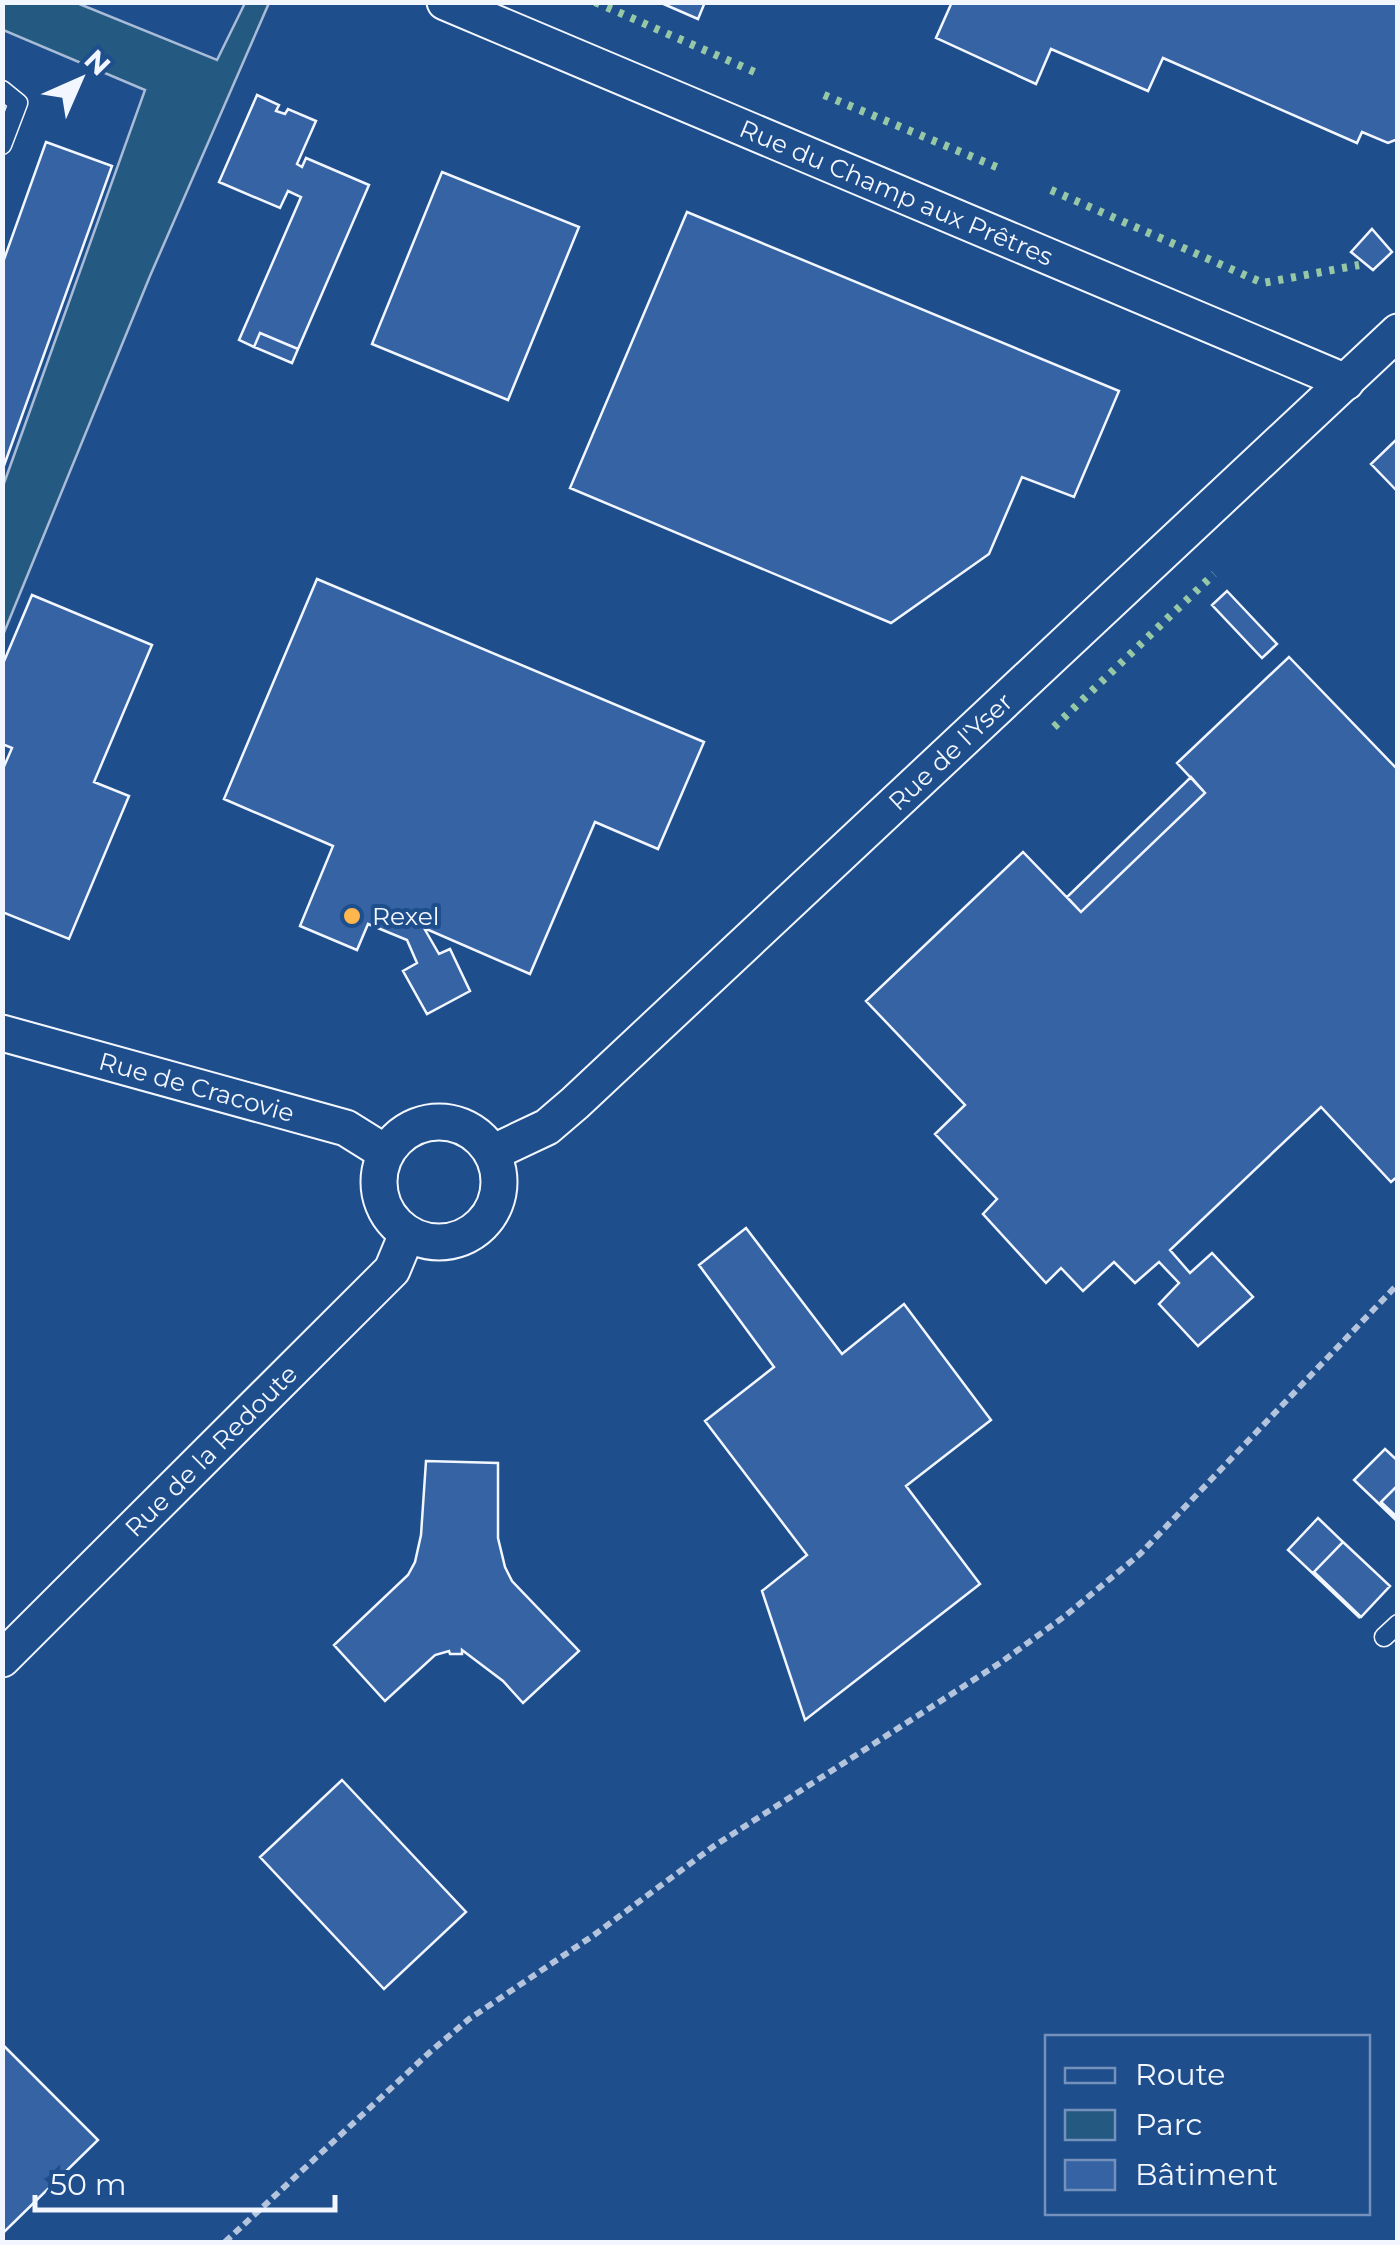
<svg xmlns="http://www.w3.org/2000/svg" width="1400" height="2245" viewBox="0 0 1400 2245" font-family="Montserrat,sans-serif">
  <rect width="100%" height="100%" fill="#1f4e8c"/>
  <!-- green -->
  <path fill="#245a82" stroke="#a8bbd7" stroke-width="2.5" d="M 3,2 L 77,3 L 217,60 L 245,3 L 269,3 L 150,276 L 3,635 L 3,486 L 145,90 L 3,30 Z"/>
  <!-- building -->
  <path fill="#3563a3" stroke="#f2f6ff" stroke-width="2.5" d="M 659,2 L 705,2 L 698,19 Z
    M 952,2 L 1398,2 L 1398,139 L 1388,143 L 1362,132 L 1357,143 L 1163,58 L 1148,91 L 1051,49 L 1036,84 L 936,38 Z
    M 257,95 L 279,105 L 276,111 L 285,114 L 288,109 L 316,121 L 297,164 L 302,167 L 306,158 L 369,185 L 298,349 L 260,333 L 254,347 L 239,340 L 301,197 L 288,191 L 280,208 L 219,182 Z
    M 46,142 L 112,166 L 2,471 L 2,265 Z
    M 442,172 L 579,227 L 508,400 L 372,344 Z
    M 687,212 L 1119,391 L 1074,497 L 1022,477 L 989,554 L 891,623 L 570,488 Z
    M 1372,229 L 1392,252 L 1373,270 L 1351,252 Z
    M 260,333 L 298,349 L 292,363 L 254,347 Z
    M 1398,438 L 1398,492 L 1371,464 Z
    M 317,579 L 704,742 L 658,849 L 595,822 L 530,974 L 424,928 L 439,954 L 450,949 L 470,991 L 427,1014 L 403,971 L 417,963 L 407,940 L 368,924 L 357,950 L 300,926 L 333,846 L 224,799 Z
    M 1227,591 L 1277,644 L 1262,658 L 1212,605 Z
    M 32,595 L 152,645 L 94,782 L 129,796 L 69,939 L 2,912 L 2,771 L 12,748 L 2,744 L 2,666 Z
    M 1289,657 L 1398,770 L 1398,1176 L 1391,1182 L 1321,1107 L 1170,1250 L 1190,1273 L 1212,1253 L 1253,1297 L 1198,1346 L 1159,1304 L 1179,1283 L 1159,1262 L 1135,1283 L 1114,1262 L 1083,1291 L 1061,1268 L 1046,1283 L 983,1214 L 997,1199 L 935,1134 L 965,1105 L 866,1001 L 1023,852 L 1081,912 L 1205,793 L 1177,763 Z
    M 1191,777 L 1205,793 L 1081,912 L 1067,897 Z
    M 746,1228 L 842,1354 L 904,1304 L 991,1420 L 906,1486 L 980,1584 L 805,1720 L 762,1591 L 807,1555 L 705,1421 L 774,1367 L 699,1265 Z
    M 1385,1449 L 1398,1461 L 1398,1485 L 1381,1502 L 1398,1522 L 1354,1480 Z
    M 426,1461 L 498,1463 L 498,1538 L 505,1567 L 512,1581 L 579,1651 L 523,1703 L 503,1681 L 462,1650 L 462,1654 L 450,1654 L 449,1651 L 435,1655 L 385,1701 L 334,1645 L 408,1575 L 415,1562 L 421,1535 Z
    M 1398,1485 L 1398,1518 L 1381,1502 Z
    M 1318,1518 L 1343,1542 L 1314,1572 L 1360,1618 L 1288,1550 Z
    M 1343,1542 L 1390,1586 L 1361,1617 L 1314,1572 Z
    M 342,1780 L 466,1912 L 384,1989 L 260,1857 Z
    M 2,2044 L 98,2140 L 2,2234 Z"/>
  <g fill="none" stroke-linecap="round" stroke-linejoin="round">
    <!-- service casing -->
    <g stroke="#f2f6ff" stroke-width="21">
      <path id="service" d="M 2,90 L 18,103 L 2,145
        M 1384,1637 L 1398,1624"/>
    </g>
    <!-- minor casing -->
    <g stroke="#f2f6ff" stroke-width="39">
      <g id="minor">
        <path id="s1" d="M 445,2 L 1346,382"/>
        <path id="s2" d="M 2,1033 L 346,1128 L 386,1153"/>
        <circle cx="439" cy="1182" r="60"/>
        <path id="s3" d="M 492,1153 L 547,1127 L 575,1103 L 1398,332"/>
        <path id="s4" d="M 2,1659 L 392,1270 L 407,1234"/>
      </g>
    </g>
    <!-- path -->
    <path stroke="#b3c4dc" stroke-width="6" stroke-dasharray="8 5" stroke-linecap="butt" d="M 225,2242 L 430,2052 L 469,2019 L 594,1935 L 714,1846 L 1000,1663 L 1065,1616 L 1140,1554 L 1398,1284"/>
    <!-- service -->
    <use href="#service" stroke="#1f4e8c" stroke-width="18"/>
    <!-- minor -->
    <use href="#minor" stroke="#1f4e8c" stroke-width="35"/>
    <!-- hedge -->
    <path stroke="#97c8a6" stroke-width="8" stroke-dasharray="5 8" stroke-linecap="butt" d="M 595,2 L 757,73
      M 824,95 L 999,168
      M 1051,190 L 1263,283 L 1359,265
      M 1054,727 L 1214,574"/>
  </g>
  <!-- markers -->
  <circle fill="#ffb74d" stroke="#1f4e8c" stroke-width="4" cx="352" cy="916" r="10"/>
  <g text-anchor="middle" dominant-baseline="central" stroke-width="8" stroke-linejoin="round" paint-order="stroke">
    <!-- street labels -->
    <g font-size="25" fill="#f2f6ff" stroke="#1f4e8c">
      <text stroke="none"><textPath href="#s1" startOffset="490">Rue du Champ aux Prêtres</textPath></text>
      <text stroke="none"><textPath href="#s3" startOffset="612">Rue de l'Yser</textPath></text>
      <text stroke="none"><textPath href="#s2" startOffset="202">Rue de Cracovie</textPath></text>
      <text stroke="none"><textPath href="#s4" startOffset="295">Rue de la Redoute</textPath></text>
    </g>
    <!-- poi labels -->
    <g font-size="25" fill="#f2f6ff" stroke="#1f4e8c" text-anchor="start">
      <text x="372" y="916">Rexel</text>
    </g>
  </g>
  <!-- border -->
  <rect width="1400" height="2245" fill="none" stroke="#f2f6ff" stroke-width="10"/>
  <!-- legend -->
  <rect x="1045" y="2035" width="325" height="180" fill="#1f4e8c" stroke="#7391ba" stroke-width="2.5"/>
  <rect x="1065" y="2068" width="50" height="15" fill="#1f4e8c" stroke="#7391ba" stroke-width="2.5"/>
  <text x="1135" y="2085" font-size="30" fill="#f2f6ff">Route</text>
  <rect x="1065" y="2110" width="50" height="30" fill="#245a82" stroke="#7391ba" stroke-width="2.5"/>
  <text x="1135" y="2135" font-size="30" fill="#f2f6ff">Parc</text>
  <rect x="1065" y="2160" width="50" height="30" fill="#3563a3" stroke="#7391ba" stroke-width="2.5"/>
  <text x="1135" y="2185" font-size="30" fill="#f2f6ff">Bâtiment</text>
  <!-- north arrow -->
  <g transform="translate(80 80) rotate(45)" stroke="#1f4e8c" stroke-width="8" paint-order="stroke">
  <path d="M0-8L18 38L0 25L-18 38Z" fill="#f2f6ff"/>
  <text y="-15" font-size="28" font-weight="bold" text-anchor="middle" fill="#f2f6ff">N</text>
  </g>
  <!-- scale -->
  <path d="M35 2195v15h300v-15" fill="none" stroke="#f2f6ff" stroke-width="5"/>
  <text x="50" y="2195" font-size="30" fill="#f2f6ff" stroke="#1f4e8c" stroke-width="8" paint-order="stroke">50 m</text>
</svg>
